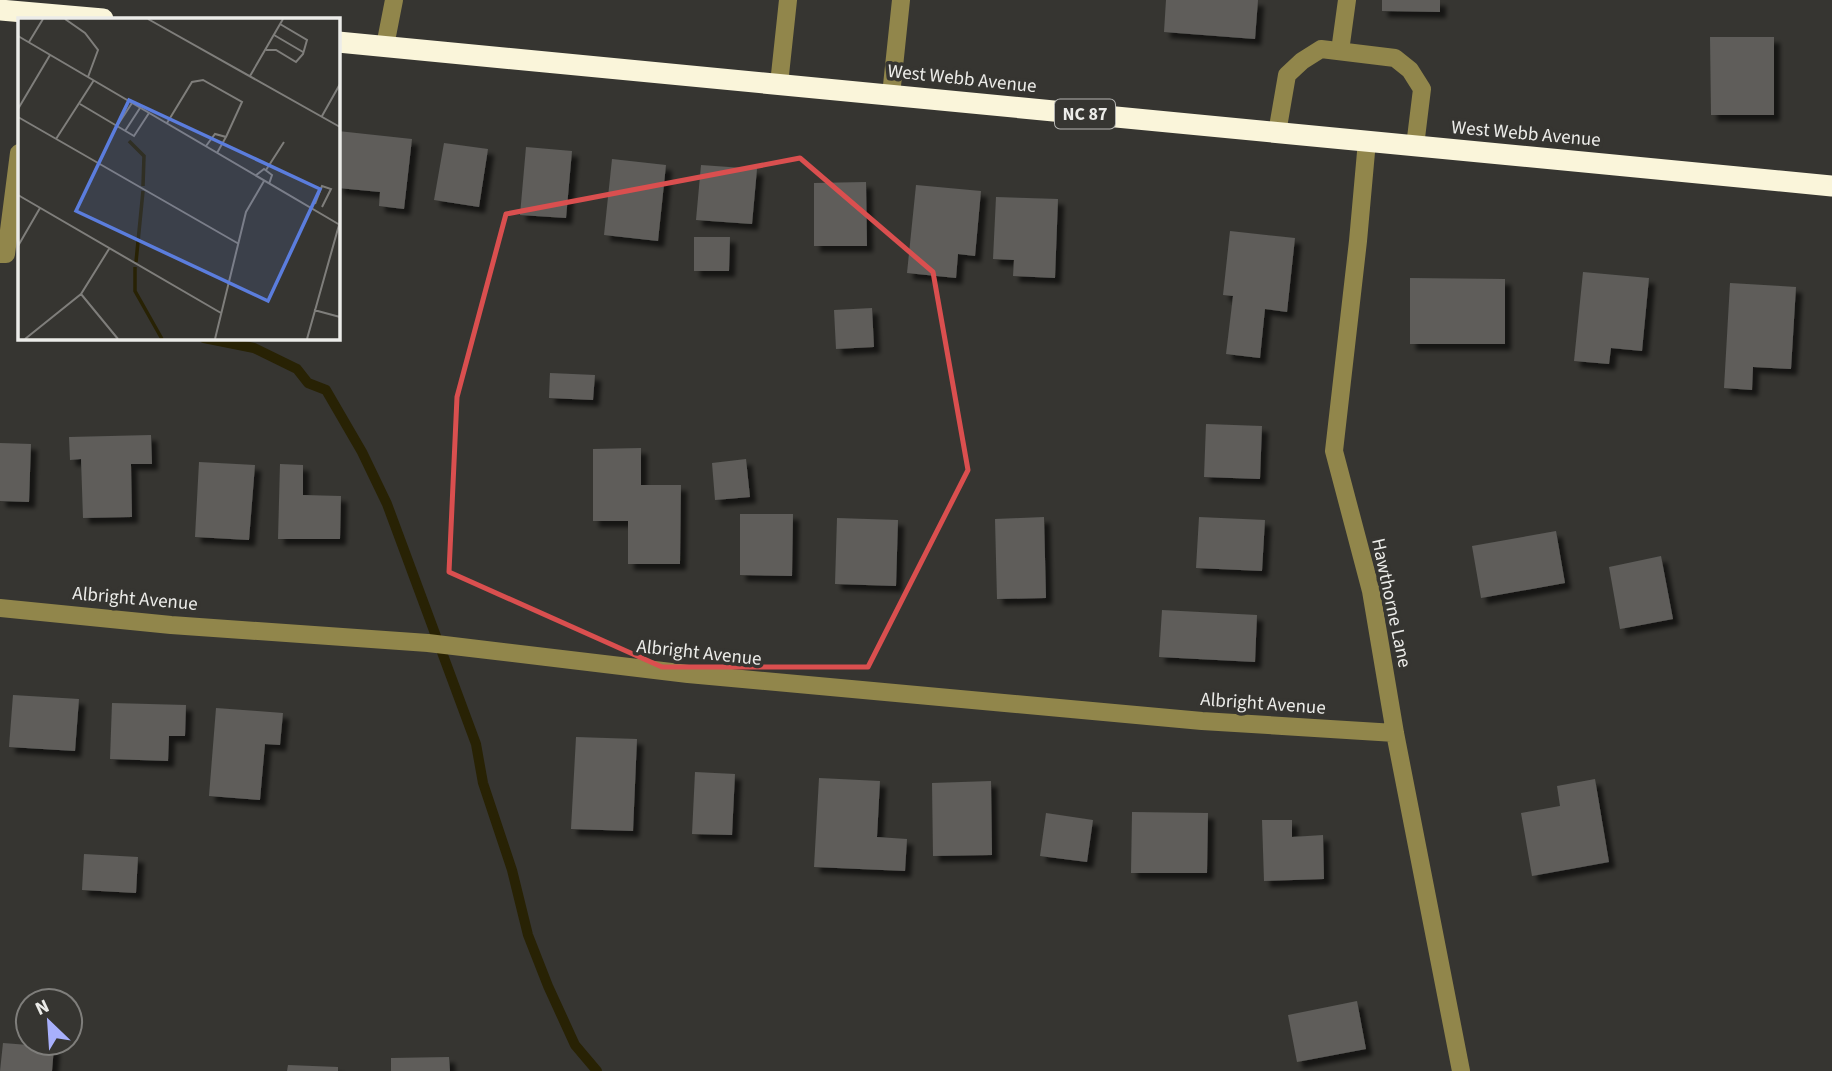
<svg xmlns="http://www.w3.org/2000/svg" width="1832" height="1071" viewBox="0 0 1832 1071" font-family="'Source Sans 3',sans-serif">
  <defs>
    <filter id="shadow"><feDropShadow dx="6" dy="6" stdDeviation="2" flood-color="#0009"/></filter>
  </defs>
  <rect width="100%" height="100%" fill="#363531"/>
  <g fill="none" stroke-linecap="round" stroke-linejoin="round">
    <!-- stream -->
    <path stroke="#282204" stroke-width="10" d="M 204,338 L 254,348 L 297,369 L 308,383 L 326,390 L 362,452 L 387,504 L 476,744 L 483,783 L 512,870 L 528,935 L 548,986 L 575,1045 L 597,1071"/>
  </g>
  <!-- building -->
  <path fill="#5e5d5a" filter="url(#shadow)" d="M 1166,0 L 1258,0 L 1255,39 L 1164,32 Z
    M 1382,0 L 1440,0 L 1440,12 L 1382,11 Z
    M 1710,37 L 1774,37 L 1774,115 L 1711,115 Z
    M 338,131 L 412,139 L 404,209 L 379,206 L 380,192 L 338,188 Z
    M 444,143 L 488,149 L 479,207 L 434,200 Z
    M 526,147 L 572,151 L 566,218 L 520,215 Z
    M 612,159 L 666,165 L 658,241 L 604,235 Z
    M 701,165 L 757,169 L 752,224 L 696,220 Z
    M 866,182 L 867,246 L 814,246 L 814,183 Z
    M 916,185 L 981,191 L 975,256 L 958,254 L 956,278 L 907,273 Z
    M 996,197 L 1058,199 L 1055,278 L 1013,276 L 1014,260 L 993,259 Z
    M 1230,231 L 1295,238 L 1287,312 L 1265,309 L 1260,358 L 1226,354 L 1233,296 L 1223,295 Z
    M 694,237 L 730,237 L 729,271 L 694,271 Z
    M 1583,272 L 1649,278 L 1642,351 L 1611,348 L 1609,364 L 1574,361 Z
    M 1410,278 L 1505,279 L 1505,344 L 1410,344 Z
    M 1730,283 L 1796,287 L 1791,369 L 1753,367 L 1752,390 L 1724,388 Z
    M 872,308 L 874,347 L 836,349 L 834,310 Z
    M 550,373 L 595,375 L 593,400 L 549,398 Z
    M 1206,424 L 1262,426 L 1260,479 L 1204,477 Z
    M 151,435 L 152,464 L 131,464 L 132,517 L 83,518 L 81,459 L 70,460 L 69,437 Z
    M 0,443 L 31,444 L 29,502 L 0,501 Z
    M 641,448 L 641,485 L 681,485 L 680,564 L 628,564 L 628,521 L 593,521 L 593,449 Z
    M 746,459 L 750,497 L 715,500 L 712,463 Z
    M 199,462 L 255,465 L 249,540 L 195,537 Z
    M 280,464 L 303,465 L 303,495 L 341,496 L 340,539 L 278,539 Z
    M 740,514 L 793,514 L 792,576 L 740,575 Z
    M 1044,517 L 1046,598 L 997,599 L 995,519 Z
    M 1199,517 L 1265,520 L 1262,571 L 1196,568 Z
    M 837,518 L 898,520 L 896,586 L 835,584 Z
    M 1556,531 L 1565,583 L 1481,598 L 1472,546 Z
    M 1661,556 L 1673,619 L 1620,629 L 1609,567 Z
    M 1162,610 L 1257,615 L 1255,662 L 1159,657 Z
    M 13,695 L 79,699 L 75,751 L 9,747 Z
    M 112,703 L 186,705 L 185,736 L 169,736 L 168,761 L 110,759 Z
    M 216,708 L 283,713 L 280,745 L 265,744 L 260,800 L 209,796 Z
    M 576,737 L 637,739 L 633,831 L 571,829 Z
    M 695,772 L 735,774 L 732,835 L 692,834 Z
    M 819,778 L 880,781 L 877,837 L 907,839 L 905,871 L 814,867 Z
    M 1595,779 L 1609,862 L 1532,876 L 1521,813 L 1560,806 L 1557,786 Z
    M 991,781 L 992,855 L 933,856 L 932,783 Z
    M 1132,812 L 1208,813 L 1207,873 L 1131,873 Z
    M 1046,813 L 1093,820 L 1087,862 L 1040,856 Z
    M 1262,820 L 1292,820 L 1292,837 L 1323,835 L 1324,879 L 1264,881 Z
    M 84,854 L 138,857 L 136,893 L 82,890 Z
    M 1357,1001 L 1366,1049 L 1297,1062 L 1288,1015 Z
    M 3,1043 L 54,1047 L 52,1071 L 0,1071 Z
    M 449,1057 L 450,1071 L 391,1071 L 391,1058 Z
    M 288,1065 L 338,1067 L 338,1071 L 287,1071 Z"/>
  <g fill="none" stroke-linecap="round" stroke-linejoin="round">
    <!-- minor -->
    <path stroke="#91864b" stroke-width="18" d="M 385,46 L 394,0
      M 1340,51 L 1347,0
      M 779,84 L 788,0
      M 891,95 L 901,0
      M 1277,133 L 1287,75 L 1302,61 L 1321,49 L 1395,58 L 1410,70 L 1422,89 L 1415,146
      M 1367,141 L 1358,241 L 1334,451 L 1371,591 L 1395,733 L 1461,1071
      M 0,254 L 6,254 L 19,153
      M 0,608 L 171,625 L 428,643 L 688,674 L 1202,721 L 1395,733"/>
    <!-- highway -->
    <path stroke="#faf5da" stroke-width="21" d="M 0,10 L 103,19
      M 338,42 L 1832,186"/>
  </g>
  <!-- marked area -->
  <path fill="none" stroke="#da4f4f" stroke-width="5" stroke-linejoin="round" d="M 800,158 L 933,272 L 968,470 L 868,667 L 662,667 L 449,572 L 457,397 L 506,214 Z"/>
  <g text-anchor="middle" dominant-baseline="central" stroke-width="7" stroke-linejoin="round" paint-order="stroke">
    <!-- shield labels -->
    <rect fill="#363531" stroke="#b5b5b2" stroke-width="2" x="1055" y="99.5" width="60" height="29" rx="5"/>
    <g font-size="18" font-weight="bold" fill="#ecece9">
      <text x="1085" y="114">NC 87</text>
    </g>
    <!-- street labels -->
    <g font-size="19" fill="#ecece9" stroke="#363531">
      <text transform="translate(962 79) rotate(6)">West Webb Avenue</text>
      <text transform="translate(1526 134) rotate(5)">West Webb Avenue</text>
      <text transform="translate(135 599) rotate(5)">Albright Avenue</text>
      <text transform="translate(1391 603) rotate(78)">Hawthorne Lane</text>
      <text transform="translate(699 653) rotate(6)">Albright Avenue</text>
      <text transform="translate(1263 704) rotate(4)">Albright Avenue</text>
    </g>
  </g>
  <!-- overview -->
  <g transform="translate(18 18)">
    <rect width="322" height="322" fill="#363531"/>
    <path fill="none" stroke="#282204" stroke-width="3.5" d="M 111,123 L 126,138 L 125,168M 118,244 L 125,173M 117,249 L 117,273 L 144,321"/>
    <path fill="none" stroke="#7f7e7b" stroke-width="2" d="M 47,1 L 67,15 L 80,32 L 70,59M 130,1 L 322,109M 256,17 L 285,34M 0,18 L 322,207M 11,24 L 25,1M 248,32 L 258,32 L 278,44 L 285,36 L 289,22 L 262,6M 232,58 L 265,1M 62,86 L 99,108 L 114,85M 0,91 L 32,37M 304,98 L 322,66M 0,99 L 221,226M 149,105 L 174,64 L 185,62 L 224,84 L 208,119M 99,108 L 116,118 L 131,95M 107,113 L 122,90M 38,121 L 76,62M 188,128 L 197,116 L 208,119 L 199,135M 248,152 L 266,124M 237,158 L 246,151 L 254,157 L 251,166M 0,177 L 203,295M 297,186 L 304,168 L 313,171 L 304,189M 0,228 L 22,190M 63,276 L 100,321M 296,292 L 322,299M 7,321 L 63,276 L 91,231M 197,321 L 228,194 L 246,163M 289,321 L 321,207"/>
    <path fill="#5b7ddd" fill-opacity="0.15" stroke="#5b7ddd" stroke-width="3.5" d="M 111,82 L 302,171 L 250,283 L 58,193 Z"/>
    <rect width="322" height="322" fill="none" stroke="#ecece9" stroke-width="3.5"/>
  </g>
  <!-- north arrow -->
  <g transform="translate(49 1022) rotate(335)"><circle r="33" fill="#363531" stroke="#7f7e7b" stroke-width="2"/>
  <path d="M0-5L12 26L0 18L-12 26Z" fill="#a8b0fc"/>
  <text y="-10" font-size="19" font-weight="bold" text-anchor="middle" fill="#ecece9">N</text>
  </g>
</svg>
